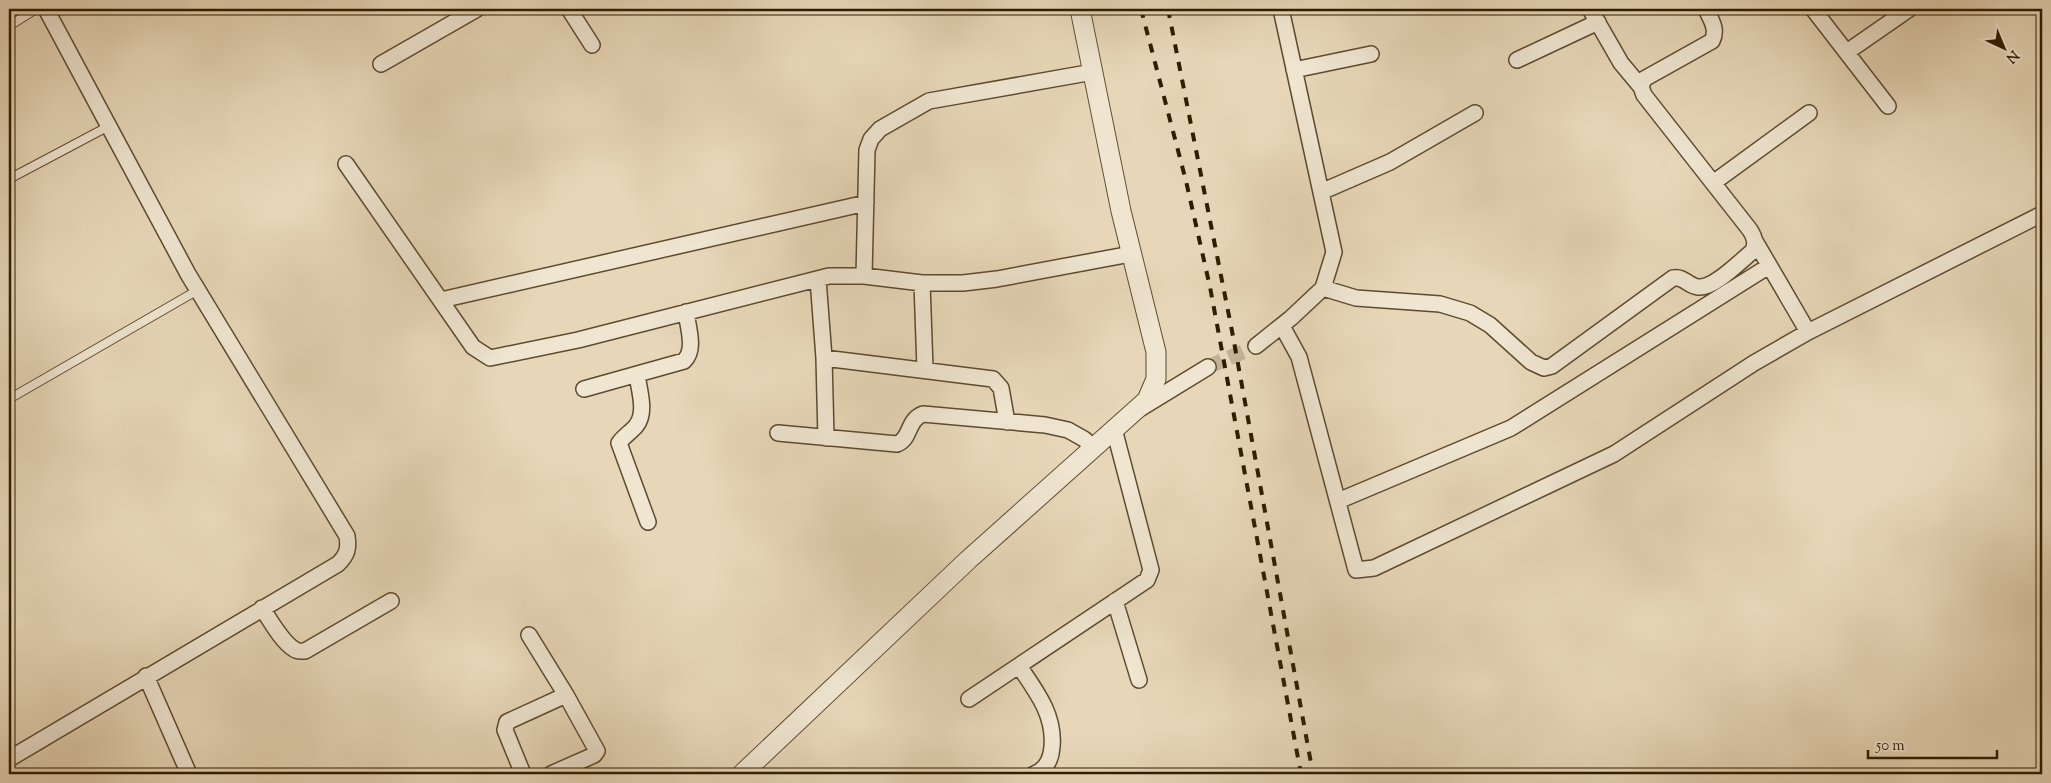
<svg xmlns="http://www.w3.org/2000/svg" width="2051" height="783" viewBox="0 0 2051 783" font-family="'Sorts Mill Goudy',serif">
  <rect width="100%" height="100%" fill="#e7d7b8"/>
  <filter id="stains"><feTurbulence type="fractalNoise" baseFrequency=".004" numOctaves="4"/><feColorMatrix values="0 0 0 0 .2 0 0 0 0 .09 0 0 0 0 .02 0 0 0 .5 -.17"/></filter>
  <radialGradient id="worn" r=".72"><stop offset=".6" stop-color="#630" stop-opacity="0"/><stop offset="1" stop-color="#630" stop-opacity=".3"/></radialGradient>
  <g fill="none" stroke-linecap="round" stroke-linejoin="round">
    <!-- minor-tunnel -->
    <path stroke="#c2b293" stroke-width="15" stroke-dasharray="15 8" stroke-linecap="butt" d="M 1208,367 L 1256,346"/>
    <!-- service casing -->
    <g stroke="#5d4b2e" stroke-width="10">
      <path id="service" d="M 9,26 L 36,9
        M 9,179 L 109,126
        M 9,399 L 198,290"/>
    </g>
    <!-- minor casing -->
    <g stroke="#5d4b2e" stroke-width="18">
      <path id="minor" d="M 569,9 L 592,45
        M 1590,9 L 1621,63 L 1641,87
        M 1813,9 L 1888,106
        M 1847,52 L 1909,9
        M 1517,60 L 1598,22
        M 381,64 L 477,9
        M 1294,70 L 1371,54
        M 346,164 L 473,347 L 490,358 L 578,340 L 829,276 L 864,276 L 922,283 L 963,283 L 997,279 L 1131,254
        M 1713,183 L 1809,113
        M 1321,192 L 1390,162 L 1475,113
        M 1755,241 L 1808,332
        M 864,276 L 867,150 L 871,139 L 880,129 L 929,101 L 1093,72
        M 818,279 L 824,358 L 826,438
        M 922,283 L 925,369
        M 1323,288 L 1356,298 L 1440,304 L 1470,313 L 1490,325 L 1531,362 L 1544,368 L 1552,366 L 1673,278 C 1684,276 1688,286 1698,287 C 1714,289 1740,261 1753,251 C 1756,243 1755,238 1750,230 L 1644,95 L 1641,87 L 1644,79 L 1712,41 C 1718,29 1711,20 1706,9
        M 441,300 L 866,203
        M 1282,326 L 1299,357 L 1356,570 L 1374,568 L 1614,454 L 1754,363 L 1808,332 L 2042,214
        M 1256,346 L 1291,318 L 1323,288 L 1334,252 L 1281,9
        M 824,358 L 993,379 L 1001,388 L 1007,422
        M 637,375 C 639,390 647,413 636,426 C 631,432 624,436 619,443 L 648,522
        M 584,389 L 684,361 C 696,350 688,328 686,312
        M 1141,408 L 1208,367
        M 778,433 L 897,444 C 911,439 907,420 923,414 L 1045,425 L 1068,430 L 1084,439 L 1094,448
        M 1338,501 L 1511,428 L 1769,266
        M 1115,601 L 1139,680
        M 262,608 C 270,620 282,642 294,649 C 297,652 301,651 305,651 L 391,601
        M 529,635 L 566,695 L 597,751 L 594,755 L 551,774
        M 1019,666 C 1036,691 1055,715 1052,747 C 1051,760 1046,770 1034,774
        M 146,676 L 189,774
        M 969,699 L 1147,580 L 1151,570 L 1114,429
        M 9,759 L 338,564 C 347,555 349,549 347,536 L 188,274 L 46,9
        M 523,774 L 505,730 L 507,722 L 566,695"/>
    </g>
    <!-- tertiary casing -->
    <g stroke="#5d4b2e" stroke-width="21">
      <path id="tertiary" d="M 742,774 L 968,560 L 1147,400 L 1156,379 L 1156,352 L 1121,211 L 1080,9"/>
    </g>
    <!-- service -->
    <use href="#service" stroke="#efe5d1" stroke-width="8"/>
    <!-- minor -->
    <use href="#minor" stroke="#efe5d1" stroke-width="15"/>
    <!-- tertiary -->
    <use href="#tertiary" stroke="#efe5d1" stroke-width="19"/>
    <!-- rail -->
    <path stroke="#2f1c00" stroke-width="4" stroke-dasharray="9 9" stroke-linecap="butt" d="M 1141,9 L 1186,181 L 1210,287 L 1301,774
      M 1168,9 L 1232,331 L 1313,774"/>
  </g>
  <!-- margin -->
  <rect width="2051" height="783" fill="none" stroke="#e7d7b8" stroke-width="30"/>
  <rect x="10" y="10" width="2031" height="763" fill="none" stroke="#2f1c00" stroke-width="2.5"/>
  <rect x="15" y="15" width="2021" height="753" fill="none" stroke="#2f1c00"/>
  <!-- north arrow -->
  <g transform="translate(2004 48) rotate(136)" stroke="#efe5d1" stroke-width="4" paint-order="stroke">
  <path d="M0-4L9 19L0 12L-9 19Z" fill="#2f1c00"/>
  <text y="-8" font-size="14" font-weight="bold" text-anchor="middle" fill="#2f1c00">N</text>
  </g>
  <!-- scale -->
  <path d="M1868 750v8h129v-8" fill="none" stroke="#2f1c00" stroke-width="2.5"/>
  <text x="1876" y="750" font-size="15" fill="#2f1c00" stroke="#efe5d1" stroke-width="4" paint-order="stroke">50 m</text>
  <rect width="100%" height="100%" filter="url(#stains)"/>
  <rect width="100%" height="100%" fill="url(#worn)"/>
</svg>
